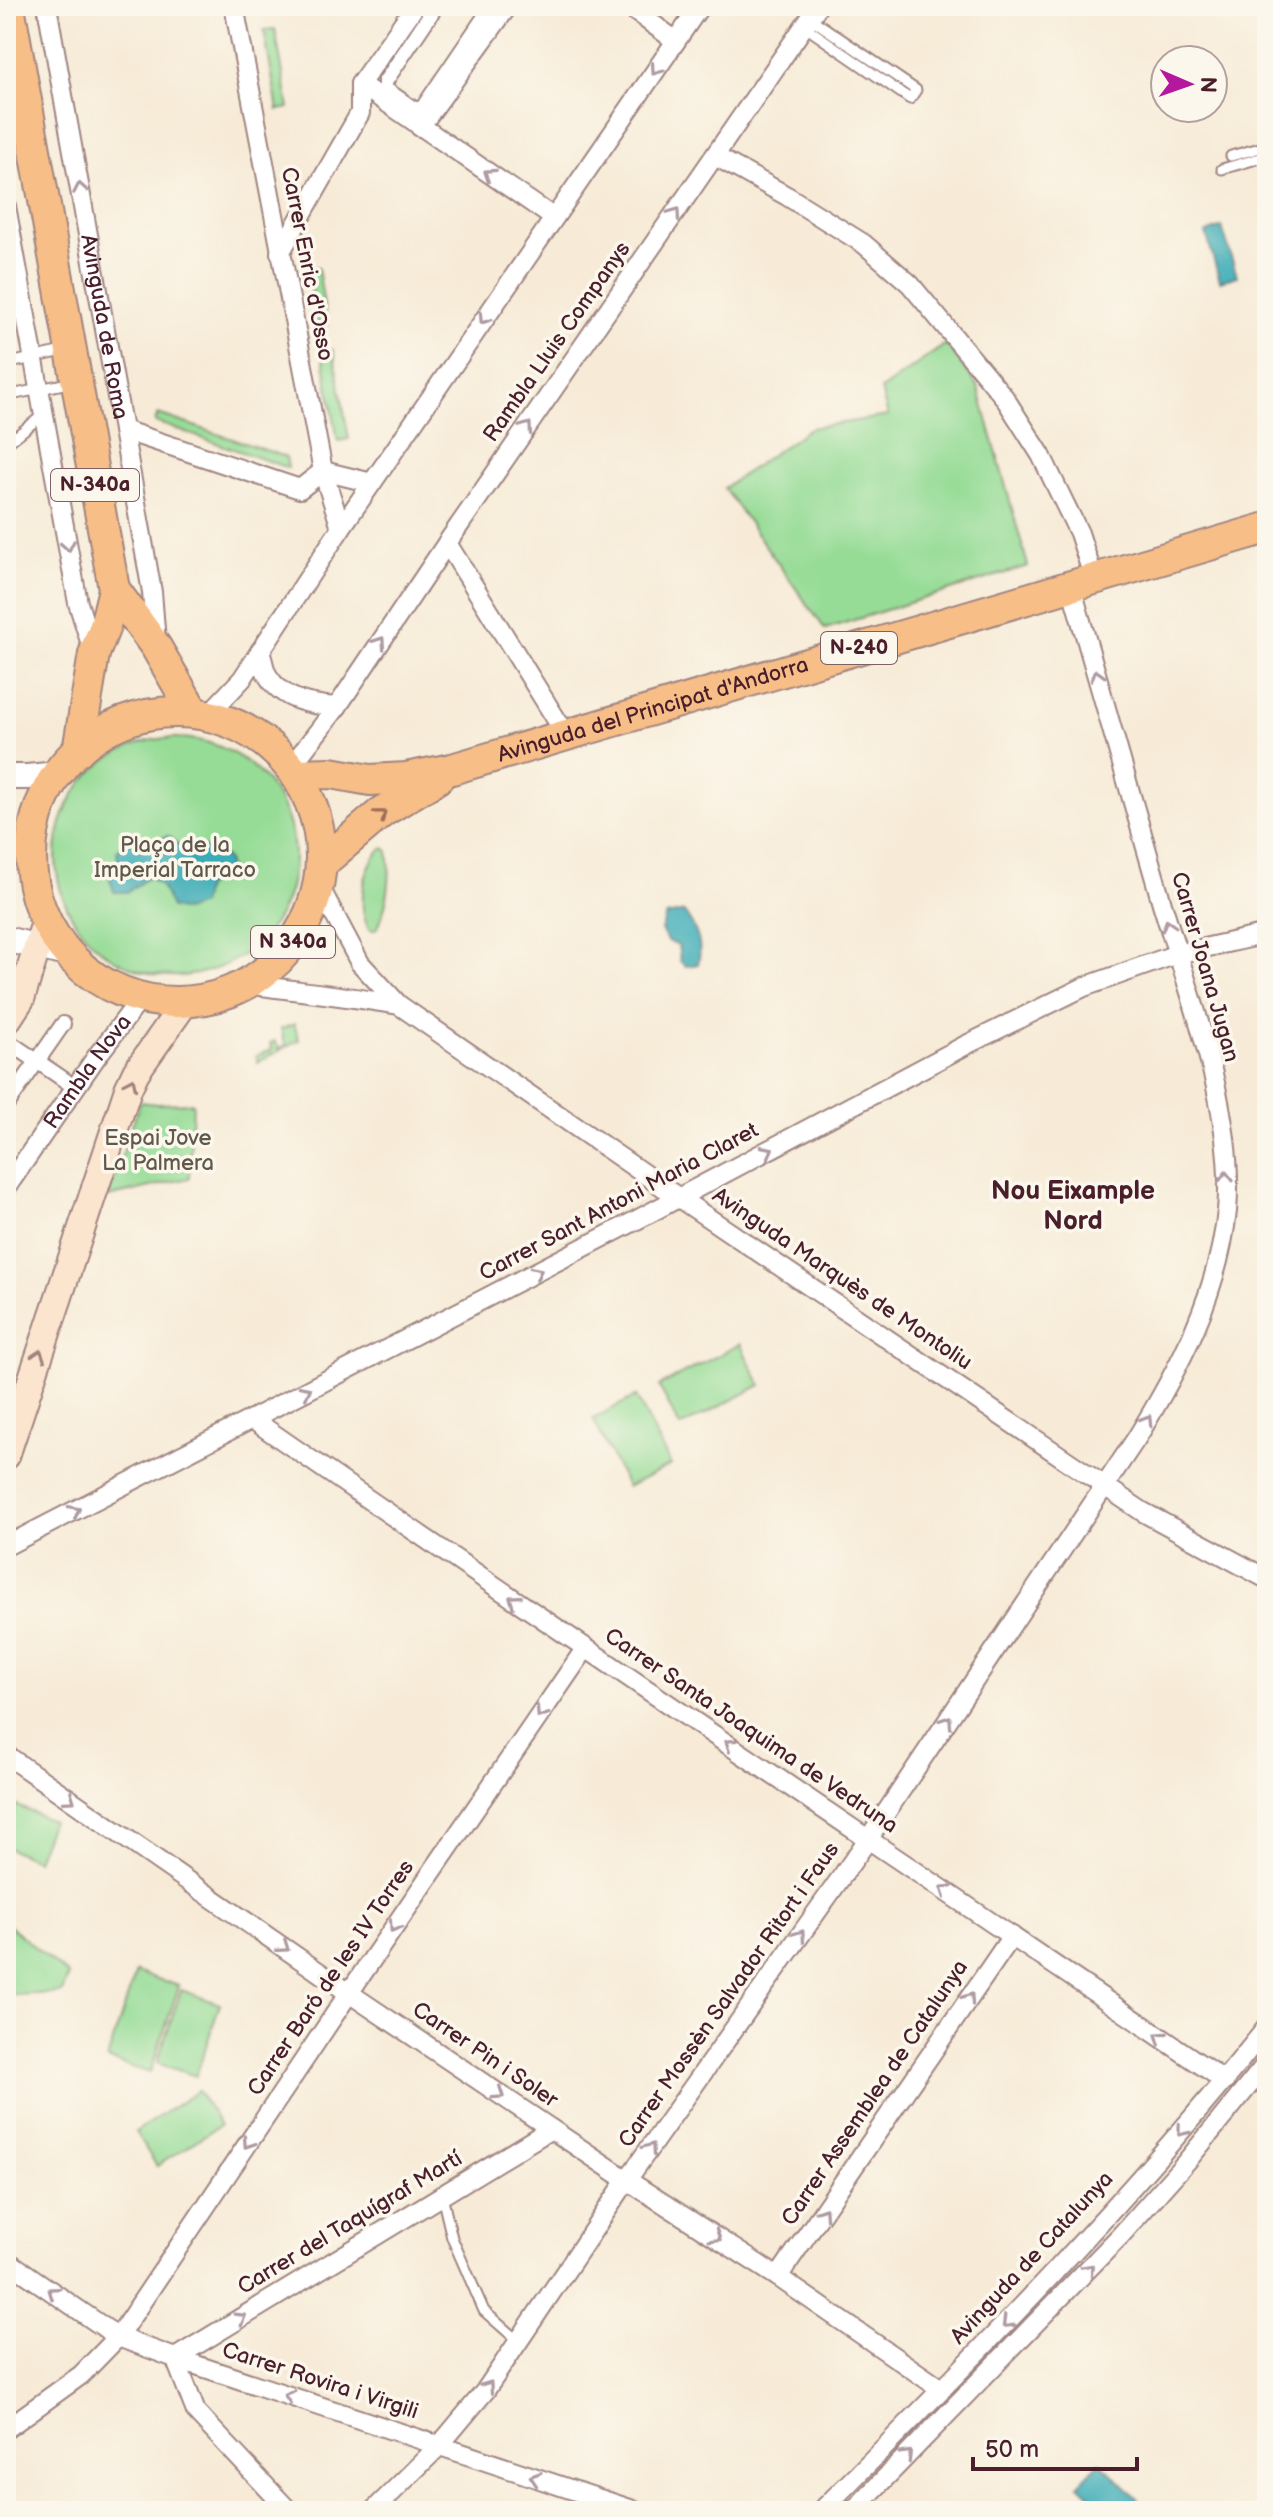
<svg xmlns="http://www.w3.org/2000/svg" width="1273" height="2517" viewBox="0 0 1273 2517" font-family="'Balsamiq Sans',sans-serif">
  <rect width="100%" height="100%" fill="#fbf7ec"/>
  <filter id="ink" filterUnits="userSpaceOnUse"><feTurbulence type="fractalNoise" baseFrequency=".0125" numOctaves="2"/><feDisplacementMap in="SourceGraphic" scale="16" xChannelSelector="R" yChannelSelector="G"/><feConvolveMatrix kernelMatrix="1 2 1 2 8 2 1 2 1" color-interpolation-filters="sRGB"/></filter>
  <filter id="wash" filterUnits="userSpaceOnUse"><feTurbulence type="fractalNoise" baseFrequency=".006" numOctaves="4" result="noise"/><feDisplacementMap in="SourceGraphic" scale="32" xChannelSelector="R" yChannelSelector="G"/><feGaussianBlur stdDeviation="1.8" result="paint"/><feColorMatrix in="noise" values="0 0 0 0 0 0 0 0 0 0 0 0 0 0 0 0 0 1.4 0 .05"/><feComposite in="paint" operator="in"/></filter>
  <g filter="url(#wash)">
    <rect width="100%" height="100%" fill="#f7ebd7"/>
    <!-- green -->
    <path fill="#96dc96" stroke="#707e60" stroke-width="2" d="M 275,29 L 289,108 L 278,110 L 264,30 Z
      M 318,268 L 327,325 L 318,326 L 308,270 Z
      M 946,344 L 978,387 L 1028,566 L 825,629 L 724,488 L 810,428 L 888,416 L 881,390 Z
      M 333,350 L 349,439 L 338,441 L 322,352 Z
      M 158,414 L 286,457 L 288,468 L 155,422 Z
      M56 857a119 119 0 1 1 238 0a119 119 0 1 1-238 0Z
      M 384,848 L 388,851 C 392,878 388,900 379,925 L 375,930 L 370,930 C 356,911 363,860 384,848 Z
      M 294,1024 L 299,1040 L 258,1062 L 256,1056 L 272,1050 L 270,1043 L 275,1041 L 278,1048 L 286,1046 L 281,1029 Z
      M 140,1102 L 157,1104 L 193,1103 L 189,1178 L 108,1197 Z
      M 740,1344 L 761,1385 L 680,1427 L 659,1386 Z
      M 636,1396 L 671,1465 L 627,1487 L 593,1419 Z
      M 6,1801 L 52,1821 L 36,1860 L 6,1847 Z
      M 6,1923 L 68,1975 L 62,1993 L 6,1995 Z
      M 136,1972 L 179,1986 L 150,2073 L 107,2059 Z
      M 181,1990 L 220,2004 L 196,2076 L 157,2063 Z
      M 198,2091 L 220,2125 L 157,2166 L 135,2132 Z"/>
    <!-- water -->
    <path fill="#3bacb6" stroke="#426670" stroke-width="2" d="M 1222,227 L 1237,276 L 1220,281 L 1206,233 Z
      M 169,836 L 178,845 C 193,844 203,850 218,849 L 227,860 L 229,869 L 205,888 L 201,905 L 185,911 L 171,908 L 161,886 L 149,877 L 127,892 L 114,892 L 110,879 L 118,861 L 117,850 L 127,842 L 142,844 Z
      M 684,912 C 696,929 703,943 698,964 L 686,966 L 680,961 L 678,945 L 667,941 L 661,930 L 666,916 Z
      M 1100,2462 L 1140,2501 L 1130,2511 L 1107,2511 L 1079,2484 Z"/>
  </g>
  <g filter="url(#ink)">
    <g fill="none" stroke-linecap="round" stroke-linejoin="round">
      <!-- service casing -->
      <g stroke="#a08581" stroke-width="13">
        <path id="service" d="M 804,26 L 910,99 L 916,90 L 810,18
          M 1231,156 L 1267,146
          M 1222,169 L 1267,156
          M 6,364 L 67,350
          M 6,396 L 73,382
          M 6,444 L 43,415
          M 442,2196 L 452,2238 L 484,2311 L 518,2341"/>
      </g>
      <!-- pedestrian casing -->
      <g stroke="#a08581" stroke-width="18">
        <path id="pedestrian" d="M 436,6 L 385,82 L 385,89 L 414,109 L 422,109 L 492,6
          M 6,1040 L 66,1081
          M 6,1106 L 63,1024"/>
      </g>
      <!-- minor casing -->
      <g stroke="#a08581" stroke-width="22">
        <g id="minor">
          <path id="s1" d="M 47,6 L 152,592 L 156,642"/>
          <path d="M 234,6 L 323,471 L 341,528"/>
          <path d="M 628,6 L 676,41"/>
          <path d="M 360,84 L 554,218"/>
          <path d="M 420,127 L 508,6"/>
          <path d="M 715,156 L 787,196 L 864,244 L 910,284 L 1004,397 L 1041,455 L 1079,533 L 1094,579"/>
          <path d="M 6,206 L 78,603 L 94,654"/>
          <path d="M 280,253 L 360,113 L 360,84 L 415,6"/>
          <path d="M 123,430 L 300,489 L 323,471"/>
          <path d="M 323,471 L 372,483"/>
          <path d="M 447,543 L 566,735"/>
          <path d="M 260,651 C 263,659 264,670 268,676 C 283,701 312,705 337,707"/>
          <path d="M 208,715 L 242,679 L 341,528 L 700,6"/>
          <path d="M 290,768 L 337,707 L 447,543 L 818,6"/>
          <path d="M 318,884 L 360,963 L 399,1005 L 679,1198 L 1143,1512 L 1267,1579"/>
          <path d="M 246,984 C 297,991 348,996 399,1005"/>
          <path id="s2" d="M 6,1188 L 97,1056 L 142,997"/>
          <path d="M 252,1419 C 574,1643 901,1860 1225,2081"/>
          <path d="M 6,1546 L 631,1223 L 966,1045 L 1084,987 L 1177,954 L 1267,934"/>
          <path d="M 6,1755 L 349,1993 L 627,2180 L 778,2277 L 941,2389"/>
          <path d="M 6,2260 L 118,2337 L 175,2358 L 636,2511"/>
          <path d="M 778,2277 L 1012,1936"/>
          <path d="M 6,2429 L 81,2375 L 118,2337 L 349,1993 L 585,1649"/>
          <path d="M 289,2511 L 196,2412 L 175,2358 L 551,2129"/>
          <path d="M 373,2511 L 439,2446 L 485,2391 L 627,2180 L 869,1838 L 1136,1439 C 1179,1369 1218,1295 1227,1211 C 1236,1112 1189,994 1161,900 C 1130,795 1101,690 1071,586"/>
          <path d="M 821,2511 C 976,2356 1130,2200 1267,2027"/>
          <path d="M 853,2511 L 1121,2235 L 1187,2161 L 1267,2063"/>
        </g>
      </g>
      <!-- tertiary casing -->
      <g stroke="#a08581" stroke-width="28">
        <path id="tertiary" d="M 6,777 L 27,777 L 58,774
          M 6,939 L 70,955"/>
      </g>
      <!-- secondary casing -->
      <g stroke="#a08581" stroke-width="30">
        <path id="secondary" d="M 6,1022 L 21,999 L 46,919
          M 6,1456 L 128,1089 L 136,1072 L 186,1001"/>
      </g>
      <!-- primary casing -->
      <g stroke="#a08581" stroke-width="34">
        <g id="primary">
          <path d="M 9,6 L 114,589 L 105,626 L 94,654 L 78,751"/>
          <path d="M 114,589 L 156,647 L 194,713"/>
          <circle cx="176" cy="857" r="145"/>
          <path id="s3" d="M 295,774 L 331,773 L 370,780 L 406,778 L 452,769 L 1267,528"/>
          <path d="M 321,864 L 382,812 L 438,778"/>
        </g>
      </g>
      <!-- service -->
      <use href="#service" stroke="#fff" stroke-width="9"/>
      <!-- pedestrian -->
      <use href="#pedestrian" stroke="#fff" stroke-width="14"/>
      <!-- minor -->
      <use href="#minor" stroke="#fff" stroke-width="18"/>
      <!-- tertiary -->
      <use href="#tertiary" stroke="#fff" stroke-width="24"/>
      <!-- secondary -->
      <use href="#secondary" stroke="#fce5cf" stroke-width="26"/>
      <!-- primary -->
      <use href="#primary" stroke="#f7be87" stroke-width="30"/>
    </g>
    <!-- one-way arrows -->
    <defs><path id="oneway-chevron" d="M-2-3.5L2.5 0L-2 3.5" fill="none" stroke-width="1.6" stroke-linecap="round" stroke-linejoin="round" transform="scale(2)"/></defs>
    <g stroke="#ae9aa0">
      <use href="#oneway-chevron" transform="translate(656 70) rotate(125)"/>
      <use href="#oneway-chevron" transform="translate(489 174) rotate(-146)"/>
      <use href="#oneway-chevron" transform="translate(80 188) rotate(-100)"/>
      <use href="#oneway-chevron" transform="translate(675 213) rotate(-55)"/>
      <use href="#oneway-chevron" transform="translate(484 319) rotate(124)"/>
      <use href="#oneway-chevron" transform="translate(527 427) rotate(-55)"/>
      <use href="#oneway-chevron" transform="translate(68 546) rotate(80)"/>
      <use href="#oneway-chevron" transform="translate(380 642) rotate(-56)"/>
      <use href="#oneway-chevron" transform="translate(1097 675) rotate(-106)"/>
      <use href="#oneway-chevron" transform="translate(1168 925) rotate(-107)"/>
      <use href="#oneway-chevron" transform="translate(768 1151) rotate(-28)"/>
      <use href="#oneway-chevron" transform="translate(1226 1177) rotate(-91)"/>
      <use href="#oneway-chevron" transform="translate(537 1272) rotate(-27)"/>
      <use href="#oneway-chevron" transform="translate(306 1391) rotate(-27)"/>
      <use href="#oneway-chevron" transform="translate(1147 1420) rotate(-58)"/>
      <use href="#oneway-chevron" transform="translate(75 1511) rotate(-27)"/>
      <use href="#oneway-chevron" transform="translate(514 1600) rotate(-145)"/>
      <use href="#oneway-chevron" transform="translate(541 1713) rotate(124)"/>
      <use href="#oneway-chevron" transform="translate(947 1721) rotate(-56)"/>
      <use href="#oneway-chevron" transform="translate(730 1744) rotate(-146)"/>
      <use href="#oneway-chevron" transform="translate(70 1799) rotate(35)"/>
      <use href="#oneway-chevron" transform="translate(945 1890) rotate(-146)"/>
      <use href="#oneway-chevron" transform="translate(394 1927) rotate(124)"/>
      <use href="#oneway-chevron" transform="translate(800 1935) rotate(-55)"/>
      <use href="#oneway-chevron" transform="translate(284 1947) rotate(35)"/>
      <use href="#oneway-chevron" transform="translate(969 1998) rotate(-56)"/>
      <use href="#oneway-chevron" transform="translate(1160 2037) rotate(-146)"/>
      <use href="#oneway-chevron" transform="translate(499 2094) rotate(34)"/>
      <use href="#oneway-chevron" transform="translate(1182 2131) rotate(130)"/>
      <use href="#oneway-chevron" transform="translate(248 2143) rotate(124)"/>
      <use href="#oneway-chevron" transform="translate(650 2148) rotate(-55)"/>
      <use href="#oneway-chevron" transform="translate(823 2212) rotate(-56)"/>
      <use href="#oneway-chevron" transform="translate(716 2237) rotate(33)"/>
      <use href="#oneway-chevron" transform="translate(1089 2269) rotate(-47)"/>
      <use href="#oneway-chevron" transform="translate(53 2292) rotate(-145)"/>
      <use href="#oneway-chevron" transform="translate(241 2318) rotate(-31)"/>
      <use href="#oneway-chevron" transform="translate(1007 2323) rotate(135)"/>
      <use href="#oneway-chevron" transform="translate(488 2386) rotate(-55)"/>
      <use href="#oneway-chevron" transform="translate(289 2396) rotate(-162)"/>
      <use href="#oneway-chevron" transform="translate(907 2455) rotate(-46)"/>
      <use href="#oneway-chevron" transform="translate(535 2478) rotate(-162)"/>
    </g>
    <use stroke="#a06e59" href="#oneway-chevron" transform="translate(381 815) rotate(-38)"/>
    <g stroke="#a3827d">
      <use href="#oneway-chevron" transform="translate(131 1083) rotate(-65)"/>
      <use href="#oneway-chevron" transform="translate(39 1355) rotate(-72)"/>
    </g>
  </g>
  <g text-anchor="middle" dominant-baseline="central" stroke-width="7" stroke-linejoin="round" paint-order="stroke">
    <!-- shield labels -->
    <g fill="#fbf7ec" stroke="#7f6065" stroke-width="2">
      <rect x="51" y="469" width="88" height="32" rx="6"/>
      <rect x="821" y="632" width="76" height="32" rx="6"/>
      <rect x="251" y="926" width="84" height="32" rx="6"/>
    </g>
    <g font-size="20" font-weight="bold" fill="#4a1f2b">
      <text x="95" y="485">N-340a</text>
      <text x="859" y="648">N-240</text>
      <text x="293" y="942">N 340a</text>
    </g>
    <!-- street labels -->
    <g font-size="22" fill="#4a1f2b" stroke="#fbf7ec">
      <text transform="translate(307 264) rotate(79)">Carrer Enric d'Osso</text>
      <text stroke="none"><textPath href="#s1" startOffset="326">Avinguda de Roma</textPath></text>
      <text transform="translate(557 342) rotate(-55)">Rambla Lluis Companys</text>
      <text stroke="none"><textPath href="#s3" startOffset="368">Avinguda del Principat d'Andorra</textPath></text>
      <text transform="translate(1205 967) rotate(74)">Carrer Joana Jugan</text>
      <text stroke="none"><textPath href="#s2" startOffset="142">Rambla Nova</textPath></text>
      <text transform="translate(619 1202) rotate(-28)">Carrer Sant Antoni Maria Claret</text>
      <text transform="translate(842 1279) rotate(34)">Avinguda Marquès de Montoliu</text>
      <text transform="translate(751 1731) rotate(34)">Carrer Santa Joaquima de Vedruna</text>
      <text transform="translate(331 1978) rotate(-56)">Carrer Baró de les IV Torres</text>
      <text transform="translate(729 1995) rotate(-55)">Carrer Mossèn Salvador Ritort i Faus</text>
      <text transform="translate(485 2055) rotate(34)">Carrer Pin i Soler</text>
      <text transform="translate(875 2093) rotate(-56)">Carrer Assemblea de Catalunya</text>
      <text transform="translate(350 2223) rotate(-31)">Carrer del Taquígraf Martí</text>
      <text transform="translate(1032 2258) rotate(-47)">Avinguda de Catalunya</text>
      <text transform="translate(320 2381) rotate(18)">Carrer Rovira i Virgili</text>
    </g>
    <!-- park labels -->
    <g font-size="22" fill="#61584b" stroke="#fbf7ec">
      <text x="175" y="845">Plaça de la<tspan x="175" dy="25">Imperial Tarraco</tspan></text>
      <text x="158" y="1138">Espai Jove<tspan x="158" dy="25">La Palmera</tspan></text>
    </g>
    <!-- quarter labels -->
    <g font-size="26" font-weight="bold" fill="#4a1f2b" stroke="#fbf7ec">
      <text x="1073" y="1191">Nou Eixample<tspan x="1073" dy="30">Nord</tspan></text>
    </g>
  </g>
  <!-- margin -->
  <rect width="1273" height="2517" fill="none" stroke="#fbf7ec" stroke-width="32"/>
  <!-- north arrow -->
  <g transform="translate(1189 84) rotate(92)"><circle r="38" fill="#fbf7ec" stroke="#b4a19f" stroke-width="2"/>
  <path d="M0-6L14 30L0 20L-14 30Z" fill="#b5179e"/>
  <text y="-12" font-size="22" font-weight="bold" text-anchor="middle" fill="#4a1f2b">N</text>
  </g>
  <!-- scale -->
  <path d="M973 2457v12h164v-12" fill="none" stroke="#4a1f2b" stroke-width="4"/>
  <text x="985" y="2457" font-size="24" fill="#4a1f2b" stroke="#fbf7ec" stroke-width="6" paint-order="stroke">50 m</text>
</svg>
